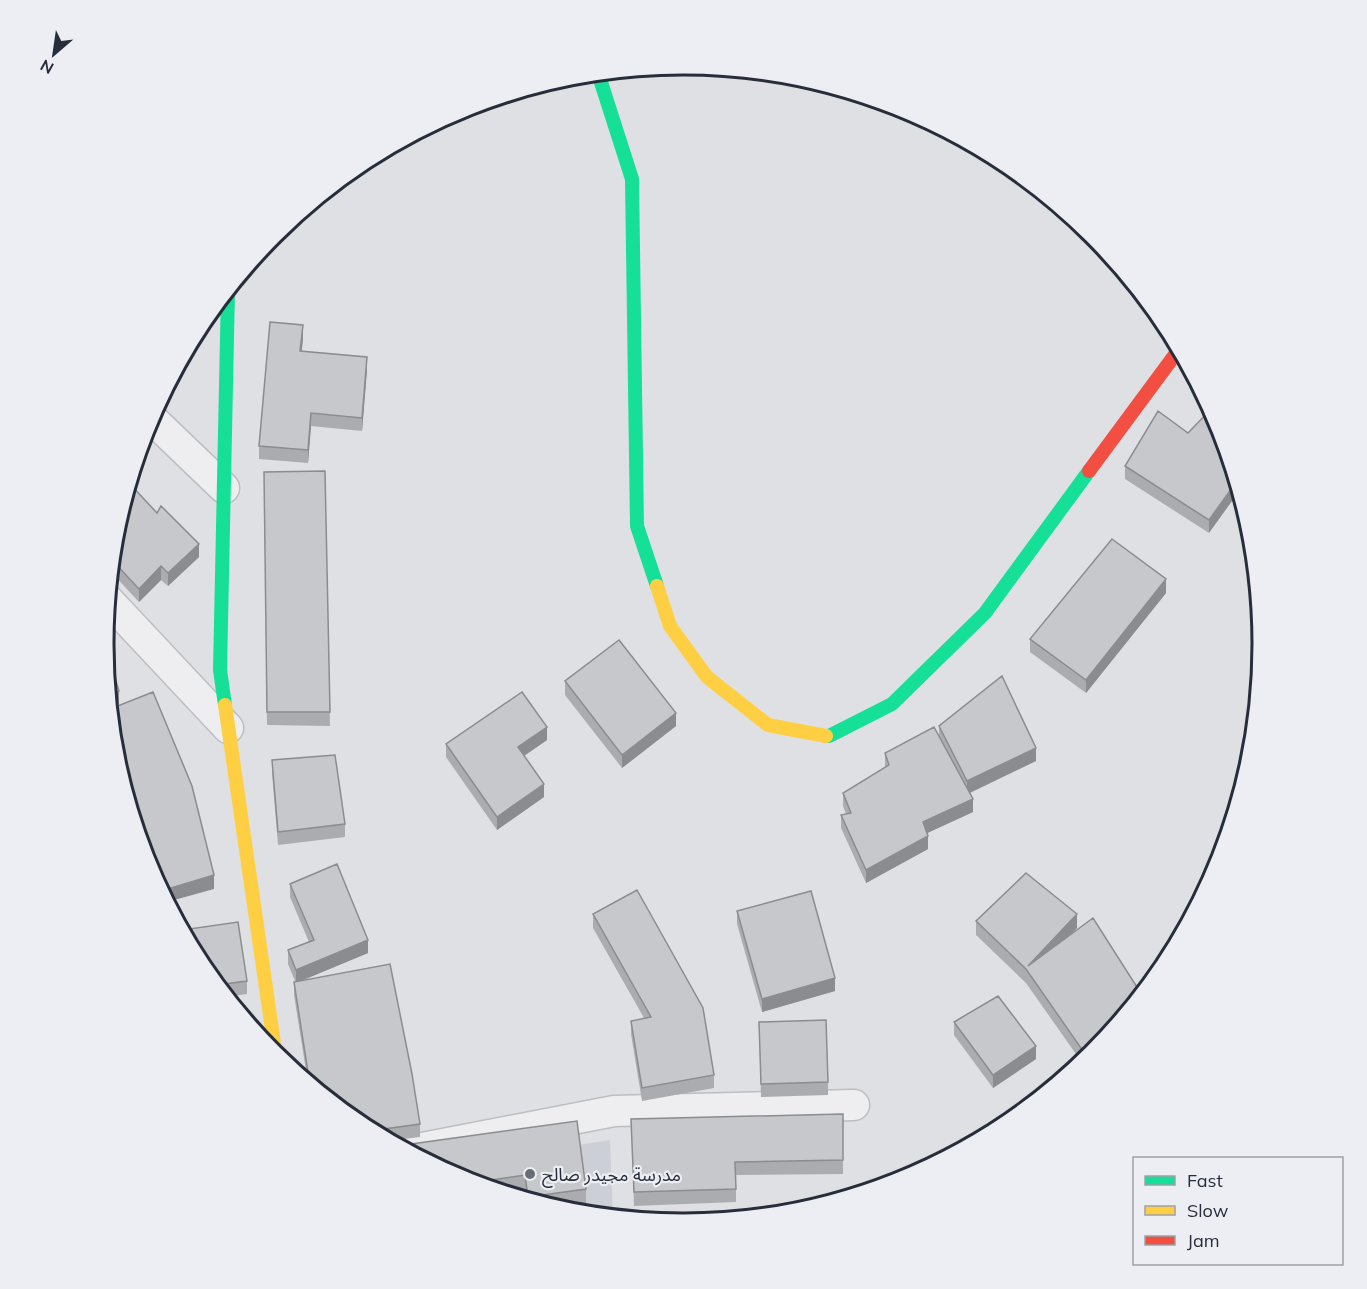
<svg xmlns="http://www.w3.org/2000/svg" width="1367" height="1289" viewBox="0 0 1367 1289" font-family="Mulish,'Noto Sans Arabic',sans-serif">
  <rect width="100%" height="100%" fill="#dfe0e4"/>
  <!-- built -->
  <path fill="#cdcfd7" d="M 610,1140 L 613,1217 L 570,1213 L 461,1180 L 436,1167 Z"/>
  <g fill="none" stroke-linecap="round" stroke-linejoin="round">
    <!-- street casing -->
    <g stroke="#bdbec2" stroke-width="33">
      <path id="street" d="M 150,417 L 224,488
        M 108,600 L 228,728
        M 407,1151 L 614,1111 L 854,1105"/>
    </g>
    <!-- street -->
    <use href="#street" stroke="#eeeef0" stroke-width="30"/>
    <!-- fast -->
    <path stroke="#16e098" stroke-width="14" d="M 598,73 L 632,179 L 637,526 L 657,586
      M 225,705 L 220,670 L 228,290
      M 826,736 L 829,736 L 892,704 L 985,613 L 1089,471"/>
    <!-- slow -->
    <path stroke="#ffcf43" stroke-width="14" d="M 657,586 L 670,626 L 707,677 L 768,725 L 826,736
      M 225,705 L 276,1057"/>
    <!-- jam -->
    <path stroke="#f24e42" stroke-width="14" d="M 1089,471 L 1180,348"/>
  </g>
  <!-- wall -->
  <path fill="#abacaf" d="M 303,338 L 302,351 L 367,370 L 362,431 L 311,426 L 308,463 L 259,459 L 259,446 Z
    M 1212,408 L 1209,533 L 1125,479 L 1125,466 L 1188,433 Z
    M 133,471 L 137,488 L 135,489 L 199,557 L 168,586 L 161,580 L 139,602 L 111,572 L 115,531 Z
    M 325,471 L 330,726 L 267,725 L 264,472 Z
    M 1166,593 L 1086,693 L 1030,652 L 1030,639 Z
    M 565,681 L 676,726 L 622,768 L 565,695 Z
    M 939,726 L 1036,761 L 970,793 L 973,812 L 927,833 L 928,849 L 866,883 L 841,828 L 841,815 L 846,814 L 843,806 L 843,793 L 885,768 L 885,753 L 939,737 Z
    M 547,740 L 524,756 L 544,797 L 497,830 L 446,757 L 446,744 Z
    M 272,760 L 345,824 L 345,837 L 278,845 L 272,773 Z
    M 290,884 L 368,953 L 303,980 L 420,1124 L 420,1137 L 388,1141 L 361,1127 L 308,1083 L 294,995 L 294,982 L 295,981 L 288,964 L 288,950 L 309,942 L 290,897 Z
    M 737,911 L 835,991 L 762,1012 L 737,924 Z
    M 593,914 L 714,1075 L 714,1088 L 642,1101 L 631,1034 L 631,1021 L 644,1018 L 593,928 Z
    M 976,921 L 1077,928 L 1069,936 L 1093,1055 L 1083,1064 L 1026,983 L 976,935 Z
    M 201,966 L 247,981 L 247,994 L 226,997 Z
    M 759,1022 L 828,1082 L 828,1095 L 761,1097 Z
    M 954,1022 L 1036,1059 L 993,1088 L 954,1035 Z
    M 843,1114 L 843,1174 L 736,1175 L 736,1202 L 634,1206 L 631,1119 Z
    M 397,1146 L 586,1189 L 586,1215 L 570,1213 L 461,1180 Z"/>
  <!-- shaded-wall -->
  <path fill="#8b8c8f" d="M 303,325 L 303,338 L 300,364 L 300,351 Z
    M 197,330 L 197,337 L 189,345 Z
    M 367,357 L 367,370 L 362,431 L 362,418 Z
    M 311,413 L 311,426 L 308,463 L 308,450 Z
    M 137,475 L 137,488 L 129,495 L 129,485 L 130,481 Z
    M 1237,481 L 1240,490 L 1209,533 L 1209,520 Z
    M 199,544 L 199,557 L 168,586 L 168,573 Z
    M 161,566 L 161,580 L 139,602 L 139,589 Z
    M 1166,579 L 1166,593 L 1086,693 L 1086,680 Z
    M 119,691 L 119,704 L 110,708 L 109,695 Z
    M 676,713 L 676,726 L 622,768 L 622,755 Z
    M 547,727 L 547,740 L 518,760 L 518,747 Z
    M 1036,748 L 1036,761 L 967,794 L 967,781 Z
    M 544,784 L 544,797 L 497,830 L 497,817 Z
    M 973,799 L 973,812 L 923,835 L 923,822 Z
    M 928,836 L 928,849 L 866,883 L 866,870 Z
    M 214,875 L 214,889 L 167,902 L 161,891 Z
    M 1077,914 L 1077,928 L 1031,977 L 1028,966 Z
    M 368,940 L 368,953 L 296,983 L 296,970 Z
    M 835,978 L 835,991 L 762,1012 L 762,999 Z
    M 1119,1024 L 1093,1055 L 1083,1063 L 1083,1051 Z
    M 1036,1046 L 1036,1059 L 993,1088 L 993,1075 Z"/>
  <!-- building -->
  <path fill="#c7c8cc" stroke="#8b8c8f" stroke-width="1.5" d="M 270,322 L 303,325 L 300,351 L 367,357 L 362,418 L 311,413 L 308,450 L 259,446 Z
    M 1212,408 L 1219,423 L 1237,481 L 1209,520 L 1125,466 L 1158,411 L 1188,433 Z
    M 133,471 L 137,475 L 130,481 Z
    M 325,471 L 330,712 L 267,712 L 264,472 Z
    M 129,483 L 157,513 L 161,506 L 199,544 L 168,573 L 161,566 L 139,589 L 112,560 L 115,531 Z
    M 1112,539 L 1166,579 L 1086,680 L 1030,639 Z
    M 619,640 L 676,713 L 622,755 L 565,681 Z
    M 104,642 L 119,691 L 109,695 L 104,644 Z
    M 1002,676 L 1036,748 L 967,781 L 939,726 Z
    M 153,692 L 192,786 L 214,875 L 161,891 L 148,866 L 115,757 L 110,709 Z
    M 522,692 L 547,727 L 518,747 L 544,784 L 497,817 L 446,744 Z
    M 934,727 L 973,799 L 923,822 L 928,836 L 866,870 L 841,815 L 851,813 L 843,793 L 889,765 L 885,753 Z
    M 335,755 L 345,824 L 278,832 L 272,760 Z
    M 337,864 L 368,940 L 296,970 L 288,950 L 314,940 L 290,884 Z
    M 1026,873 L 1077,914 L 1028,966 L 1093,918 L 1142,995 L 1119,1024 L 1083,1051 L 1026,969 L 976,921 Z
    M 637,890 L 703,1008 L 714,1075 L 642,1088 L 631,1021 L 651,1017 L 593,914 Z
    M 811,891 L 835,978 L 762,999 L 737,911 Z
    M 238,922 L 247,981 L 217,985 L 201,966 L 182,930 Z
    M 390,964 L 412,1074 L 420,1124 L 369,1131 L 361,1127 L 310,1085 L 294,982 Z
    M 998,996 L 1036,1046 L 993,1075 L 954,1022 Z
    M 826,1020 L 828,1082 L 761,1084 L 759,1022 Z
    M 843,1114 L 843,1160 L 735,1162 L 736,1189 L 634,1192 L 631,1119 Z
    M 577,1121 L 586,1189 L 528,1197 L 525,1175 L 470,1183 L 461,1180 L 397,1146 Z"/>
  <!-- markers -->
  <circle fill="#686c76" stroke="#eceef3" stroke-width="2" cx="530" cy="1174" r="6"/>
  <g text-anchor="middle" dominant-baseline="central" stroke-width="4.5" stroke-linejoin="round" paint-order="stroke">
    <!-- poi labels -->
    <g font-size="18" fill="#282d3b" stroke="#eceef3" text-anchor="start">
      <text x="542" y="1174">مدرسة مجيدر صالح</text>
    </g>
  </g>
  <!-- crop -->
  <path d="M0 0H1367V1289H0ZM114 644a569 569 0 1 1 1138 0a569 569 0 1 1-1138 0Z" fill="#eceef3" fill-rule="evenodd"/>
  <path fill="none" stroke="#282d3b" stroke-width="3" d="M114 644a569 569 0 1 1 1138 0a569 569 0 1 1-1138 0Z"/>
  <!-- legend -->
  <rect x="1133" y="1157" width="210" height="108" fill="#eceef3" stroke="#9ea1a9" stroke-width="1.5"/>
  <rect x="1145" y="1176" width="30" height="9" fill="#16e098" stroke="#9ea1a9" stroke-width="1.5"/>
  <text x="1187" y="1187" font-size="18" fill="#282d3b">Fast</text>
  <rect x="1145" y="1206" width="30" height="9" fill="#ffcf43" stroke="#9ea1a9" stroke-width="1.5"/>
  <text x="1187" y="1217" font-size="18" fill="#282d3b">Slow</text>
  <rect x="1145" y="1236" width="30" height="9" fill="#f24e42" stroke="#9ea1a9" stroke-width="1.5"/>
  <text x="1187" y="1247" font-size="18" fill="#282d3b">Jam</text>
  <!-- north arrow -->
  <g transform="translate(54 54) rotate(209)" stroke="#eceef3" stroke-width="4.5" paint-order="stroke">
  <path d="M0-4.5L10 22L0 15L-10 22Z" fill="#282d3b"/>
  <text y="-9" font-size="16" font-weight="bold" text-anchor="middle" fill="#282d3b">N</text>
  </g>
</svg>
